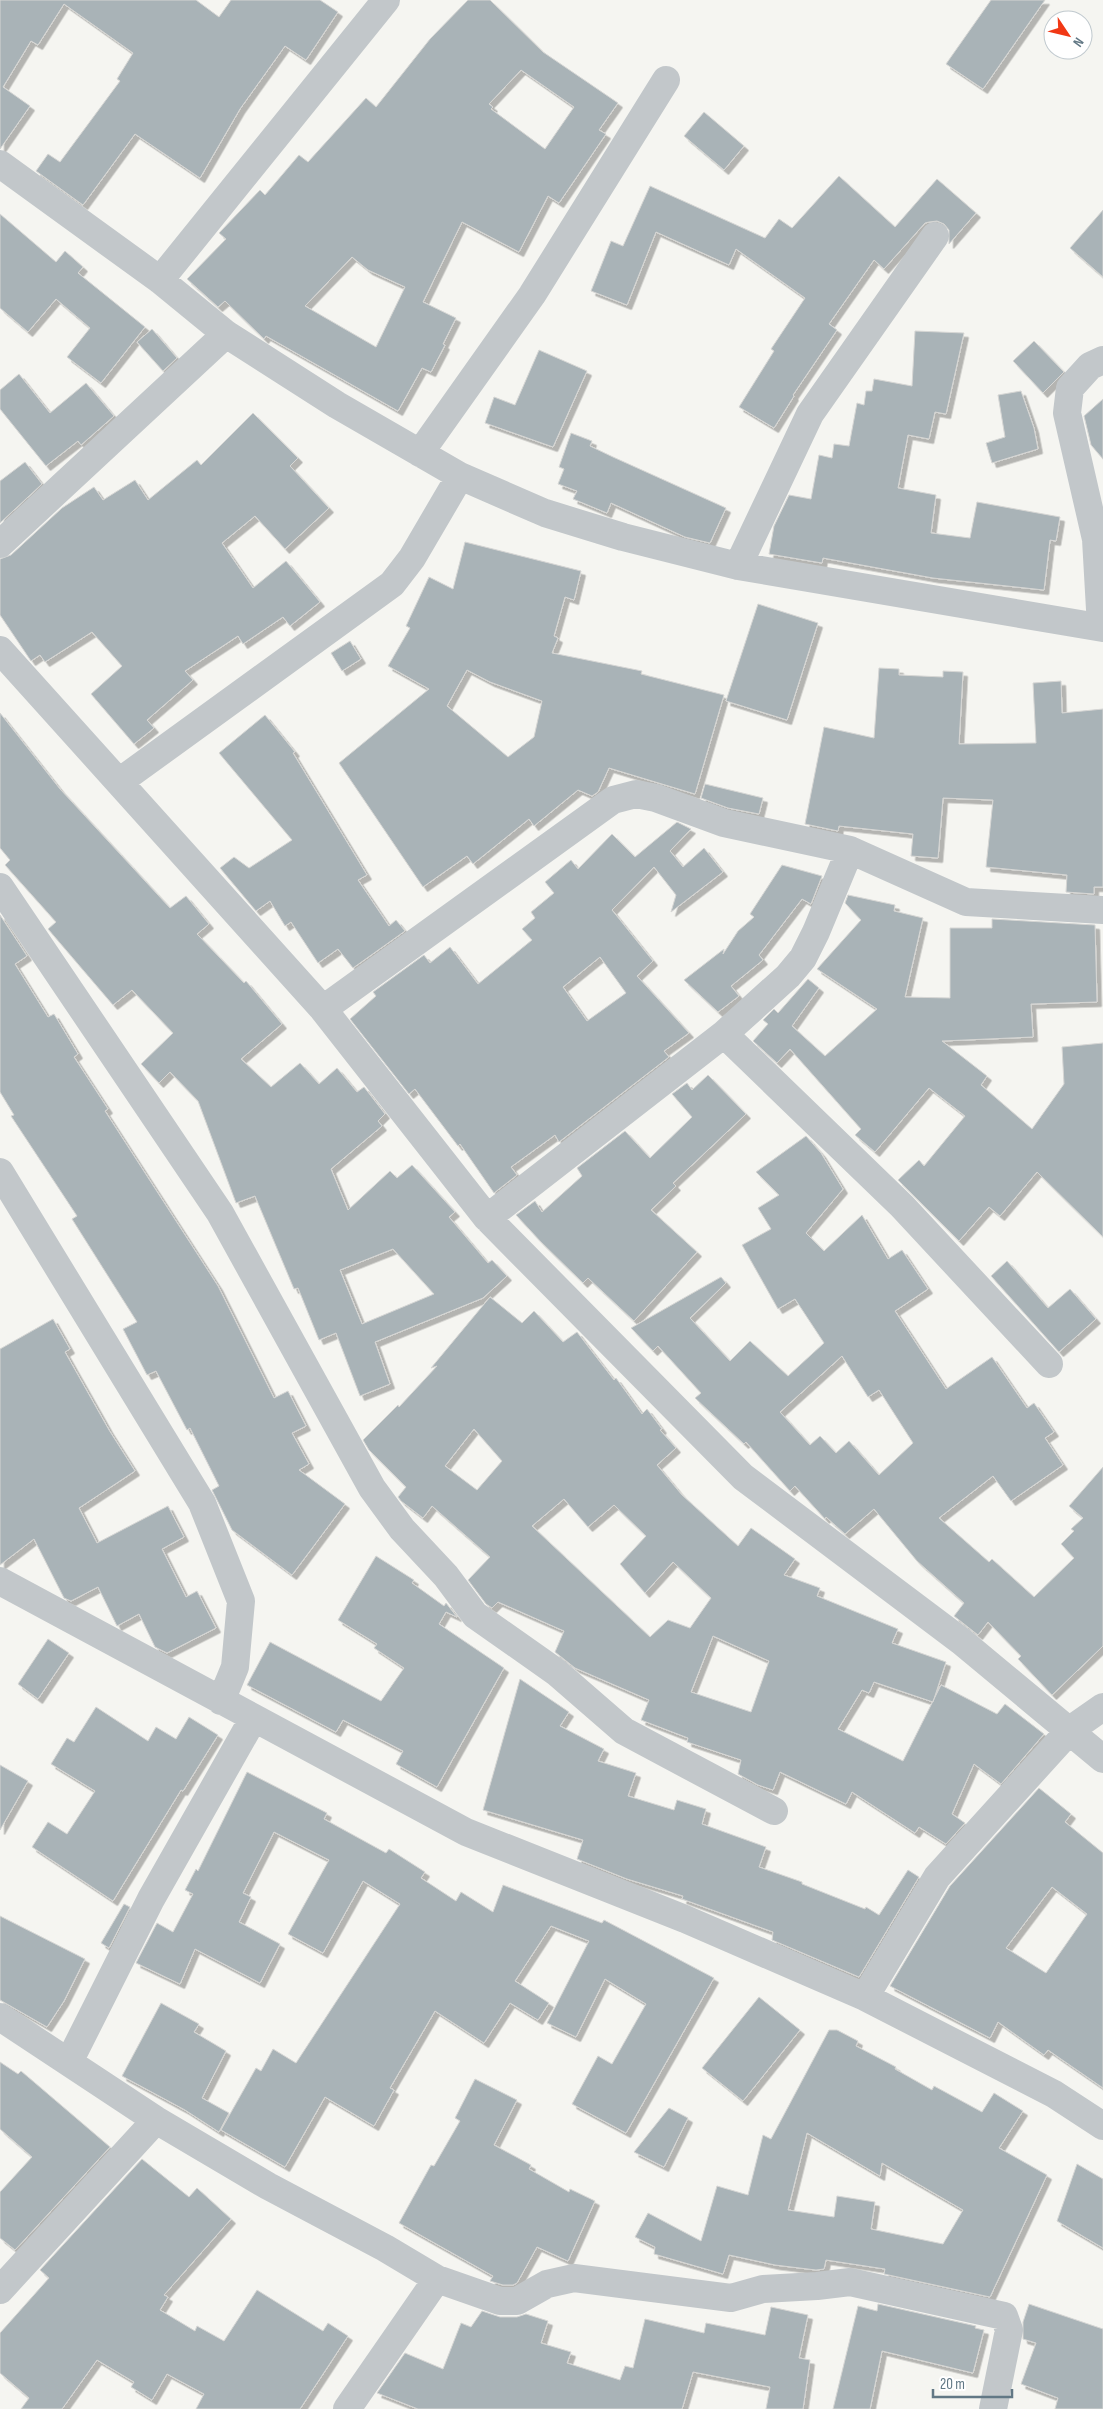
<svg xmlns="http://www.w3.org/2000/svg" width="1103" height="2409" viewBox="0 0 1103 2409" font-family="'Sofia Sans Condensed',sans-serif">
  <defs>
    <filter id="shadow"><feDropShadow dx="4.5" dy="4.5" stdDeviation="0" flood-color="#0004"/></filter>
  </defs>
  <rect width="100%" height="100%" fill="#f5f5f1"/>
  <!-- building -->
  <path fill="#a9b3b7" stroke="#d6d6d4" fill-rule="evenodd" filter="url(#shadow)" d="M 0,0 L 196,0 L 219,17 L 231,0 L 320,0 L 338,12 L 306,60 L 285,46 L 240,109 L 200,178 L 135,134 L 83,205 L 36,171 L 48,154 L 60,162 L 120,81 L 117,79 L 133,53 L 64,4 L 38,45 L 31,41 L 3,87 L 30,106 L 0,149 Z
    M 468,0 L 490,0 L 543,52 L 618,103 L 599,130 L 606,134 L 559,203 L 548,196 L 519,252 L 462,222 L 423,302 L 456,318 L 443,344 L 445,345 L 431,372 L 422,368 L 398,411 L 266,336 L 264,339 L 225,301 L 218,307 L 187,279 L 226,239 L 219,233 L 260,190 L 265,195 L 299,155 L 308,162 L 366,98 L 376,107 L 430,39 ZM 521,70 L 574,107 L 545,149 L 491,109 L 493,107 L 489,104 ZM 352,257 L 368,270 L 405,287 L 376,347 L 305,306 Z
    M 991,0 L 1045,0 L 983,89 L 946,64 Z
    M 704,112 L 744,146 L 724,170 L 684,136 Z
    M 839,176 L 895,227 L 937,179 L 976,213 L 949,244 L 949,230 L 944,224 L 937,221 L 929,222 L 925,223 L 884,269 L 874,260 L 829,324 L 837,330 L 793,395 L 794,396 L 774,428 L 739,407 L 774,351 L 771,349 L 805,298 L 736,249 L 729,265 L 656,232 L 627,305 L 591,291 L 611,241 L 623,246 L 650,186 L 765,238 L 779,219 L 792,228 Z
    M 1103,210 L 1103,277 L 1070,248 Z
    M 0,214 L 56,262 L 65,251 L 83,267 L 78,273 L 145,327 L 101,383 L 67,357 L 90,328 L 56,299 L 28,332 L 0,308 Z
    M 152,329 L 177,358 L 163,371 L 137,342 Z
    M 915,331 L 964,333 L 946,414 L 935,412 L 929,439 L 908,435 L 898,488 L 936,495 L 931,533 L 970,538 L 977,502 L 1060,517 L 1056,541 L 1050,540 L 1044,590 L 933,578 L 823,558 L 822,563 L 769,554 L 774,526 L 789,495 L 811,499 L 819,455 L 832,458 L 834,444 L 849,446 L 857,403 L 864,405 L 866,391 L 872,391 L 874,379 L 912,386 Z
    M 1034,341 L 1064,372 L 1043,393 L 1013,361 Z
    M 539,350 L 587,371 L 553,447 L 485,423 L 494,397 L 515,405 Z
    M 19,374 L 50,413 L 86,383 L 114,416 L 81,445 L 78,441 L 46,466 L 0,409 L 0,390 Z
    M 1021,391 L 1034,428 L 1038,449 L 992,463 L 986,443 L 1005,437 L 998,395 Z
    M 1103,399 L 1103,459 L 1091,445 L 1084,416 Z
    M 253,413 L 298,458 L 290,466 L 329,508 L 285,549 L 255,516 L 222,543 L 253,588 L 286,561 L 320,602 L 290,626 L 283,617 L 243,644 L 238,636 L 185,671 L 193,680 L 147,720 L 154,728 L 134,744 L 91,694 L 122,666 L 92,632 L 45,662 L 40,655 L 31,661 L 0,615 L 0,559 L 11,555 L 62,508 L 94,487 L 103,500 L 135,480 L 148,500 L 197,460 L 201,465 Z
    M 571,433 L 592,441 L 590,446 L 613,457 L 726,508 L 710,543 L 685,537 L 611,503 L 607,513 L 573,499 L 577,491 L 558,484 L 564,469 L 559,467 Z
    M 25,462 L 42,484 L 0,523 L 0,481 Z
    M 465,542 L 581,571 L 574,600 L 565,597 L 554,636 L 558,638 L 552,653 L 642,671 L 641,674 L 724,695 L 695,794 L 609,768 L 598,792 L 592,796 L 578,790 L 534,826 L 529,819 L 473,864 L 467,856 L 423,887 L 339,763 L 429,689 L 388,666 L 410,628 L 406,626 L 429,577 L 453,589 ZM 467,670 L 490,682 L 542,701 L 534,737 L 508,757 L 447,706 Z
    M 758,604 L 818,623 L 787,720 L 726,701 Z
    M 350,641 L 361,659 L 342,671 L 331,653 Z
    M 879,668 L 899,669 L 899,675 L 943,677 L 943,671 L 963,672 L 959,744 L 1036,743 L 1033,683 L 1061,681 L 1062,713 L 1103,709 L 1103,887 L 1094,887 L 1094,894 L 1066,892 L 1067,875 L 986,867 L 993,800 L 943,798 L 938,858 L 911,856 L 913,834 L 839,826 L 838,831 L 805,824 L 824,727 L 874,738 Z
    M 0,713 L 60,789 L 170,908 L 186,896 L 209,924 L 197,934 L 244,983 L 246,981 L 282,1024 L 241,1059 L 271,1087 L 300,1063 L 319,1084 L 337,1068 L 357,1092 L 364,1087 L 385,1114 L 378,1121 L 382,1126 L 331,1169 L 348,1210 L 390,1171 L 397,1178 L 412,1165 L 455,1212 L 449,1217 L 488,1263 L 492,1260 L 507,1276 L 483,1298 L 375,1342 L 390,1384 L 360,1396 L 336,1333 L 319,1340 L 298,1288 L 294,1289 L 255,1196 L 236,1203 L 198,1101 L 170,1072 L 159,1083 L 141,1064 L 173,1033 L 132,990 L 113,1005 L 48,929 L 56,922 L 5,865 L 10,860 L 0,848 ZM 393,1249 L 434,1294 L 362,1324 L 340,1270 Z
    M 265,715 L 295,752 L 293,753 L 367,875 L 358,880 L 389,926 L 396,920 L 405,931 L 353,968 L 338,949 L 318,963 L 291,922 L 285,926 L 270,901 L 256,911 L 220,868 L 234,857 L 249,868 L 292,840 L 219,753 Z
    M 705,784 L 763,798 L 759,814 L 728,808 L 701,798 Z
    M 677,822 L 691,829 L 670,851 L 683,867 L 704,848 L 723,872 L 671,912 L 676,895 L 654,867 L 612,910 L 653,961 L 637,976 L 689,1033 L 664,1051 L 669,1057 L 559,1142 L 555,1135 L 511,1167 L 517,1175 L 494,1193 L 460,1144 L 458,1146 L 415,1089 L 409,1094 L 350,1019 L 376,996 L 373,992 L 424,955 L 430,963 L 450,947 L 478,984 L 532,940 L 522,929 L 535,918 L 531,912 L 554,893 L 545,882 L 571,860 L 578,869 L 612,834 L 635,857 ZM 600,957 L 626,993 L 587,1021 L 563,987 Z
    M 782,865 L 822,876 L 811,904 L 802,899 L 759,955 L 763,960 L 731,986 L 739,996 L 718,1012 L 684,980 L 724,949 L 723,954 L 738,931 L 754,917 L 750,914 Z
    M 848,895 L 895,905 L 894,911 L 923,918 L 905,997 L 950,998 L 950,928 L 992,928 L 992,919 L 1095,925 L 1097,1002 L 1031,1004 L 1033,1037 L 942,1041 L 987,1076 L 981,1085 L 1032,1129 L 1064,1084 L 1062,1047 L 1103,1043 L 1103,1237 L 1037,1172 L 1000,1216 L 989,1207 L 959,1241 L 898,1180 L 919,1160 L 924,1166 L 965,1116 L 929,1088 L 875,1152 L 855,1135 L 861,1129 L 790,1049 L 777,1063 L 753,1041 L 768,1024 L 763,1020 L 774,1009 L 778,1013 L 808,979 L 819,988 L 792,1026 L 825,1056 L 877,1009 L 817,969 L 861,920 L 845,903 Z
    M 0,915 L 27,956 L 15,964 L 48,1017 L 54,1014 L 78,1054 L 74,1057 L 108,1109 L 105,1111 L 218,1286 L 274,1398 L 288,1391 L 306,1426 L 292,1433 L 309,1464 L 299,1470 L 345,1504 L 292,1575 L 232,1530 L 212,1490 L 219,1486 L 190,1428 L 187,1430 L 156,1371 L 147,1375 L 123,1329 L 137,1322 L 72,1219 L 77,1216 L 11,1116 L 14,1115 L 0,1092 Z
    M 708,1075 L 746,1114 L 673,1183 L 676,1186 L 651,1210 L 697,1252 L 634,1321 L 588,1278 L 583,1283 L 541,1242 L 516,1215 L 535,1201 L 542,1212 L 582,1176 L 577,1168 L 625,1131 L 650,1158 L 692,1117 L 672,1094 L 687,1083 L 692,1090 Z
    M 806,1136 L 821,1153 L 843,1189 L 806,1233 L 824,1251 L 862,1215 L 888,1259 L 902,1250 L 928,1289 L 895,1311 L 946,1389 L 992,1357 L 1027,1408 L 1034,1403 L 1054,1432 L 1045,1438 L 1063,1465 L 1011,1501 L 993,1476 L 939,1518 L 989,1562 L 992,1559 L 1034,1597 L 1074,1558 L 1061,1544 L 1074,1531 L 1071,1529 L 1083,1518 L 1069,1506 L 1103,1467 L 1103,1646 L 1052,1695 L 1018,1659 L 1021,1656 L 988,1622 L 978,1635 L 954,1616 L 964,1603 L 917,1561 L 874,1509 L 845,1534 L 826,1517 L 825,1519 L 795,1486 L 790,1491 L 746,1442 L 744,1444 L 695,1398 L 701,1393 L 658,1346 L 653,1351 L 631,1328 L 721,1277 L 726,1283 L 690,1318 L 730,1361 L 750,1341 L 788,1376 L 824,1343 L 795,1299 L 778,1309 L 742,1245 L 771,1229 L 758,1208 L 779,1195 L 756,1172 ZM 842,1356 L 868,1397 L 879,1390 L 913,1443 L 879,1475 L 849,1441 L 836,1453 L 820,1436 L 810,1445 L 780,1412 Z
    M 1007,1261 L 1048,1308 L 1070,1289 L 1096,1319 L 1059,1352 L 991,1276 Z
    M 490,1297 L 522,1323 L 534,1311 L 563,1342 L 577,1332 L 614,1380 L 616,1378 L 642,1414 L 647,1409 L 662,1429 L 660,1430 L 676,1448 L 657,1465 L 682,1495 L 738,1546 L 751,1528 L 795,1559 L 784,1575 L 820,1588 L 817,1596 L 898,1629 L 892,1643 L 946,1662 L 933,1702 L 874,1682 L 869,1693 L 862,1690 L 838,1729 L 903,1761 L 941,1685 L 997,1714 L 1005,1704 L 1044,1734 L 1001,1784 L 974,1764 L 952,1814 L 965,1823 L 946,1844 L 919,1827 L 915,1833 L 852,1792 L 846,1804 L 780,1772 L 773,1790 L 758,1785 L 738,1774 L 741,1760 L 687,1742 L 688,1738 L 641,1720 L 649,1700 L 575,1668 L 555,1652 L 564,1631 L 498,1602 L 492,1608 L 486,1604 L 468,1580 L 490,1557 L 432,1506 L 423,1518 L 401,1501 L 398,1497 L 406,1487 L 369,1450 L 363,1440 L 398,1405 L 399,1407 L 437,1366 L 431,1368 ZM 474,1429 L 502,1461 L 477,1490 L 445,1466 ZM 564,1499 L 588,1527 L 614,1505 L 646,1536 L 620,1564 L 645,1593 L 673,1562 L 711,1598 L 690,1628 L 668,1620 L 650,1637 L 532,1526 ZM 713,1636 L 769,1661 L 751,1712 L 691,1692 Z
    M 53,1319 L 70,1349 L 65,1352 L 109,1430 L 135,1471 L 79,1508 L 97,1543 L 168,1506 L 184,1537 L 162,1549 L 186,1597 L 197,1591 L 216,1628 L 167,1653 L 155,1647 L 139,1614 L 117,1626 L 98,1587 L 71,1601 L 64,1598 L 34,1539 L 0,1565 L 0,1349 Z
    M 376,1556 L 414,1580 L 412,1583 L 444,1606 L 446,1603 L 457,1617 L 446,1612 L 439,1624 L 504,1668 L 437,1787 L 396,1764 L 403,1751 L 343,1720 L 336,1732 L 247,1685 L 270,1642 L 381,1701 L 404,1668 L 374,1648 L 377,1644 L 338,1620 Z
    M 48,1639 L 69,1653 L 38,1699 L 18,1684 Z
    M 520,1679 L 569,1712 L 560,1726 L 604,1749 L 598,1761 L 636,1773 L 628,1796 L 674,1810 L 677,1800 L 706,1809 L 702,1824 L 766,1847 L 759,1867 L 802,1882 L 802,1884 L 865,1909 L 866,1907 L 879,1915 L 908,1870 L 919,1877 L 859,1977 L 772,1940 L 773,1932 L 682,1899 L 683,1896 L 627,1879 L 577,1859 L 583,1840 L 483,1810 Z
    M 96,1707 L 148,1741 L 156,1727 L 176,1739 L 189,1717 L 218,1735 L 183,1791 L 181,1790 L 113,1901 L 32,1847 L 48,1822 L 67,1834 L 95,1791 L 51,1764 L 67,1738 L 74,1742 Z
    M 0,1765 L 28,1781 L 0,1830 Z
    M 247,1772 L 327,1813 L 324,1819 L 386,1853 L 389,1849 L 425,1872 L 421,1878 L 456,1901 L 461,1892 L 493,1912 L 503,1885 L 602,1923 L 604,1920 L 714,1978 L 626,2133 L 572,2104 L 598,2056 L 612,2064 L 646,2004 L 605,1979 L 576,2037 L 547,2023 L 589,1941 L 551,1926 L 515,1981 L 549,2003 L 538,2020 L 510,2003 L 484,2043 L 435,2011 L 390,2088 L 394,2090 L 374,2126 L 325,2097 L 285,2167 L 221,2130 L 256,2068 L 261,2071 L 273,2049 L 296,2063 L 400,1904 L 363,1881 L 323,1953 L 288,1934 L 329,1860 L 274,1832 L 243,1893 L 251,1897 L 239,1922 L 280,1944 L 260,1983 L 195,1949 L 180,1984 L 136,1963 L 157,1923 L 173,1932 L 193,1894 L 185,1890 L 196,1869 L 198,1871 Z
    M 1039,1788 L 1071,1814 L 1065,1822 L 1103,1853 L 1103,2088 L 1048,2050 L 1044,2055 L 998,2022 L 990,2038 L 890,1986 L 950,1886 ZM 1052,1887 L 1087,1914 L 1046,1973 L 1006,1948 Z
    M 124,1904 L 130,1907 L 109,1948 L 101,1943 Z
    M 0,1916 L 85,1959 L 64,2001 L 47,2027 L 0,2000 Z
    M 759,1997 L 800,2030 L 743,2101 L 702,2068 Z
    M 161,2003 L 199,2024 L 194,2032 L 226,2051 L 202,2098 L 229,2113 L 219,2132 L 185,2110 L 122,2076 Z
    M 829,2030 L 837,2030 L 858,2041 L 856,2046 L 896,2067 L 895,2069 L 932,2090 L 934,2086 L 982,2112 L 994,2093 L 1023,2111 L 999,2148 L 1047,2175 L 990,2297 L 884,2274 L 885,2269 L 826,2260 L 824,2269 L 816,2270 L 775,2265 L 729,2255 L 723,2274 L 654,2254 L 655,2247 L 635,2237 L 648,2213 L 701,2241 L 717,2186 L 748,2195 L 763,2135 L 771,2139 ZM 807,2133 L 880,2176 L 882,2163 L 963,2210 L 943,2244 L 871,2229 L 875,2202 L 837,2196 L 834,2217 L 788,2210 Z
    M 0,2062 L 18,2074 L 21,2071 L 110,2147 L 15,2250 L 0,2238 L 0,2192 L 32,2157 L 0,2129 Z
    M 475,2079 L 517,2100 L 494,2145 L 531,2165 L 529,2169 L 569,2192 L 570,2189 L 595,2201 L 568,2261 L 537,2247 L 517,2283 L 513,2285 L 503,2285 L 490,2281 L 493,2276 L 399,2223 L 431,2165 L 434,2166 L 460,2121 L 455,2118 Z
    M 669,2108 L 688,2118 L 664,2167 L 634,2152 Z
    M 142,2159 L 189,2197 L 197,2188 L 231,2219 L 164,2295 L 168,2297 L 160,2310 L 195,2331 L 197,2326 L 224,2341 L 257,2290 L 323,2331 L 328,2323 L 348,2336 L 300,2409 L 196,2409 L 204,2394 L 167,2374 L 152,2400 L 131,2387 L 134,2382 L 97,2360 L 62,2409 L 21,2409 L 29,2398 L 0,2373 L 0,2333 L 49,2278 L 40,2270 Z
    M 1077,2164 L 1103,2179 L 1103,2248 L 1057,2221 Z
    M 878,2304 L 976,2326 L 975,2328 L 984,2330 L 973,2373 L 882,2351 L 870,2409 L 833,2409 L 858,2306 L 877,2311 Z
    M 1029,2304 L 1103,2329 L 1103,2409 L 1055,2409 L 1058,2398 L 1021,2384 L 1036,2343 L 1023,2339 L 1023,2322 Z
    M 771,2307 L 808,2315 L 799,2358 L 810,2360 L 803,2409 L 766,2409 L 770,2387 L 693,2372 L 682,2409 L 418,2409 L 377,2393 L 405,2353 L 443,2369 L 461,2323 L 471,2327 L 482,2311 L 500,2317 L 517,2317 L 526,2314 L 548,2321 L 541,2343 L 571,2352 L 567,2363 L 620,2380 L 625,2366 L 633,2368 L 645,2319 L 704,2333 L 706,2323 L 765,2335 Z"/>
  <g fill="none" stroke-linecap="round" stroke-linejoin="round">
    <!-- minor -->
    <path stroke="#c2c7ca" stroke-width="28" d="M 0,164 L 160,280 L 226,334 L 337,405 L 460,476 L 545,513 L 623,537 L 738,566 L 1103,628
      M 160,280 L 386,0
      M 420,453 L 532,295 L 666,80
      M 0,544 L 226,334
      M 738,566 L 810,414 L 935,236
      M 1101,627 L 1096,539 L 1067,413 L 1070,388 L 1090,366 L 1103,360
      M 0,650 L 323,1009 L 487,1218 L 743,1477 L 961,1641 L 1103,1759
      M 119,782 L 392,584 L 412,558 L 460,476
      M 0,887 L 220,1213 L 372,1488 L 402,1529 L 446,1576 L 475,1615 L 556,1672 L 624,1731 L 774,1811
      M 323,1009 L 613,800 L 636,794 L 656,798 L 724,823 L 850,850 L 966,902 L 1103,910
      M 724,1034 L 902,1206 L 1049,1364
      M 0,1172 L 202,1503 L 241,1601 L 235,1667 L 221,1701
      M 487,1218 L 724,1034 L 788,976 L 803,958 L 816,932 L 850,850
      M 0,1581 L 466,1832 L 685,1919 L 865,1997 L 1054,2094 L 1103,2126
      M 865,1997 L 937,1877 L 1070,1730 L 1103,1707
      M 0,2017 L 156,2120 L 268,2186 L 385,2248 L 437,2279 L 500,2301 L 517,2301 L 547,2284 L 574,2278 L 731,2298 L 763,2289 L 817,2286 L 850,2282 L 1004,2316 L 1009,2330 L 993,2409
      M 69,2062 L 151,1899 L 253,1719
      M 0,2290 L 156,2120
      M 347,2409 L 437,2279"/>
  </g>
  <!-- north arrow -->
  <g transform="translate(1068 35) rotate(125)"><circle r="24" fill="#ffffff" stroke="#c0c9ce"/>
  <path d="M0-4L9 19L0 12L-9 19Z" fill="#f13815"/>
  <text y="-8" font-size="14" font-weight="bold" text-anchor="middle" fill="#627885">N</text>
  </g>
  <!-- scale -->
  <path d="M933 2389v8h79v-8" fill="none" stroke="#627885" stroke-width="2.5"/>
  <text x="940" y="2389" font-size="15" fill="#627885" stroke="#ffffff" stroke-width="4" paint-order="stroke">20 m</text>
</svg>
